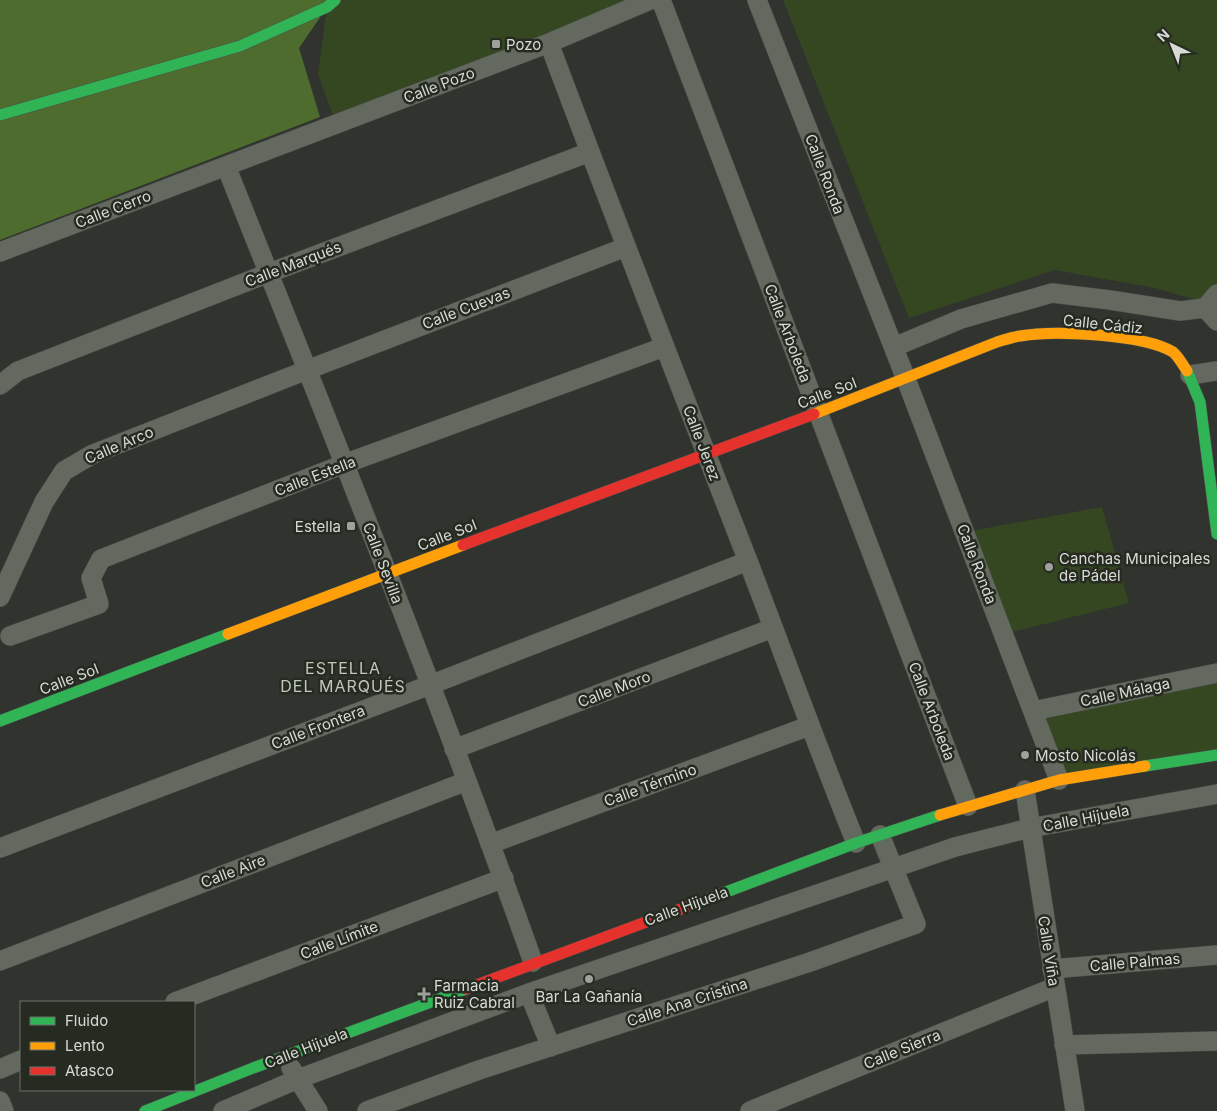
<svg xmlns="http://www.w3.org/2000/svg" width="1217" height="1111" viewBox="0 0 1217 1111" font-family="Inter,sans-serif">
  <rect width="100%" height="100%" fill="#30332e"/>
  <!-- green -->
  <path fill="#344721" d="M 335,0 L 650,0 L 336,125 L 318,73 L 327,7 Z
    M 783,0 L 1217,0 L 1217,306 L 1155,288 L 1055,270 L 909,318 Z
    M 1102,507 L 1129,603 L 1004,634 L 965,532 Z
    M 1217,673 L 1217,755 L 1059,780 L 1033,711 Z"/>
  <!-- forest -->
  <path fill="#4e6c2e" d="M 0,0 L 332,0 L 299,48 L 320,117 L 0,240 Z"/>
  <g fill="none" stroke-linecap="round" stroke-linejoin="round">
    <!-- street casing -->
    <g stroke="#4e504d" stroke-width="20">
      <path id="street" d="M 661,0 L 968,806
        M 757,0 L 906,379 L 1059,780
        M 549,43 C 614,217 681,389 748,561 C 784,655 818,749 856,843
        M 226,166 C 331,430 438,694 533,962
        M 0,252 L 549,43 L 650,0
        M 1205,308 L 1217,321
        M 894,347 L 961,319 L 1052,293 L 1110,300 L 1180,311 L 1205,308 L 1217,294
        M 1190,375 L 1217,371
        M 0,385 L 18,371 L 269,273 L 590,152
        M 0,597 L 44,502 L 64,471 L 93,454 L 307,370 L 626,247
        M 10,636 L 99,604 L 91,578 L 101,559 L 344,464 L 664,347
        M 1033,711 L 1217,673
        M 454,749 L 773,628
        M 1025,790 L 1075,1111
        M 490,844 L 809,726
        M 0,848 L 430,685 L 748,561
        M 0,961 L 467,781
        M 1052,969 L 1217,955
        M 529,993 L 551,1047
        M 175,1002 L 504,878
        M 1064,1045 L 1217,1041
        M 291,1068 L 318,1111
        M 0,1069 L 21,1060
        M 0,1101 L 4,1111
        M 223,1111 L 298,1079 L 529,993 L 955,847 L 1030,828 L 1217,794
        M 367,1111 L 479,1070 L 810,962 L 916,924 L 880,835
        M 750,1111 L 1055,987"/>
    </g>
    <!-- fast casing -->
    <g stroke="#4e504d" stroke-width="12">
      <path id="fast" d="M 0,115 L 240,46 L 327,7 L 335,0
        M 1187,371 L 1200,402 L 1217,534
        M 0,721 L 228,634
        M 1145,766 L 1217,755
        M 705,900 L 856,843 L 940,815
        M 145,1111 L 253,1068 L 466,989"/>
    </g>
    <!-- slow casing -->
    <g stroke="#4e504d" stroke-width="12">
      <path id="slow" d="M 814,414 L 997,342 C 1004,340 1012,337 1020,336 C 1054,330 1143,334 1173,352 C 1178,356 1183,365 1187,371
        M 228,634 L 463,545
        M 940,815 L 1059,780 L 1145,766"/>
    </g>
    <!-- jam casing -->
    <g stroke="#4e504d" stroke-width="12">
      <path id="jam" d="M 463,545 L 814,414
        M 466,989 L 705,900"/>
    </g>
    <!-- street -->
    <use href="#street" stroke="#63695e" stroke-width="19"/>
    <!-- fast -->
    <use href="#fast" stroke="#30b455" stroke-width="11"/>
    <!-- slow -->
    <use href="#slow" stroke="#ff9f0a" stroke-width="11"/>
    <!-- jam -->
    <use href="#jam" stroke="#e5322d" stroke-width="11"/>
  </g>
  <!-- markers -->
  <g fill="#9da09b" stroke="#262b22" stroke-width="2">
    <rect x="491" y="39" width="10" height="10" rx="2.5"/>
    <rect x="346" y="521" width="10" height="10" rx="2.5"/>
    <circle cx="1049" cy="567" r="5"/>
    <circle cx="1025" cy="755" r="5"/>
    <circle cx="589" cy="979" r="5"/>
    <path d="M421.5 986.5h5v5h5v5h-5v5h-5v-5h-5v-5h5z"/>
  </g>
  <g text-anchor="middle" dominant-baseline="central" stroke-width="5" stroke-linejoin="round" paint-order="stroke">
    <!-- poi labels -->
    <g font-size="15" fill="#d8dbd5" stroke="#262b22" text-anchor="start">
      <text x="506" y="44">Pozo</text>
      <text x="341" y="526" text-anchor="end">Estella</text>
      <text x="1059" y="558">Canchas Municipales<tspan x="1059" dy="17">de Pádel</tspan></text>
      <text x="1035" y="755">Mosto Nicolás</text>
      <text x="434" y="985">Farmacia<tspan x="434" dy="17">Ruiz Cabral</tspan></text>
      <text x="589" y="996" text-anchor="middle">Bar La Gañanía</text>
    </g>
    <!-- street labels -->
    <g font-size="15" fill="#d8dbd5" stroke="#262b22">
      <text transform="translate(439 85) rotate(-21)">Calle Pozo</text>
      <text transform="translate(825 174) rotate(69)">Calle Ronda</text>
      <text transform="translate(113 209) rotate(-21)">Calle Cerro</text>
      <text transform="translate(293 264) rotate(-21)">Calle Marqués</text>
      <text transform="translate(466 308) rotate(-21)">Calle Cuevas</text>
      <text transform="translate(1103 324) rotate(6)">Calle Cádiz</text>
      <text transform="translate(788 333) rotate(69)">Calle Arboleda</text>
      <text transform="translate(827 393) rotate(-21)">Calle Sol</text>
      <text transform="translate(702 443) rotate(69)">Calle Jerez</text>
      <text transform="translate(119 445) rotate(-23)">Calle Arco</text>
      <text transform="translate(315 476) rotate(-21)">Calle Estella</text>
      <text transform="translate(447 535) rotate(-21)">Calle Sol</text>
      <text transform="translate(383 563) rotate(69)">Calle Sevilla</text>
      <text transform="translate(977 564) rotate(69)">Calle Ronda</text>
      <text transform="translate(69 679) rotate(-21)">Calle Sol</text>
      <text transform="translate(614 689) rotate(-21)">Calle Moro</text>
      <text transform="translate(1125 692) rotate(-12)">Calle Málaga</text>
      <text transform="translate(932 711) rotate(69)">Calle Arboleda</text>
      <text transform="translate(318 727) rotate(-21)">Calle Frontera</text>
      <text transform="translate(650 785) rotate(-20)">Calle Término</text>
      <text transform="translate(1086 818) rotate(-11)">Calle Hijuela</text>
      <text transform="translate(233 871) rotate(-21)">Calle Aire</text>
      <text transform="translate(686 906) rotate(-20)">Calle Hijuela</text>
      <text transform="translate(339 940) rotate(-21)">Calle Límite</text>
      <text transform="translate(1049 951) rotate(81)">Calle Viña</text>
      <text transform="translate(1135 962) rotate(-5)">Calle Palmas</text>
      <text transform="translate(687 1002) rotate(-18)">Calle Ana Cristina</text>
      <text transform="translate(306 1048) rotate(-21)">Calle Hijuela</text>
      <text transform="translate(902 1049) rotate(-22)">Calle Sierra</text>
    </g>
    <!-- neighbourhood labels -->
    <g font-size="16" letter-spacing="1" fill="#bfc6ba" stroke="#262b22">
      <text x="343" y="668">ESTELLA<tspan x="343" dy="18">DEL MARQUÉS</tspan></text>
    </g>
  </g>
  <!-- legend -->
  <rect x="20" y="1001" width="175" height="90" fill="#262b22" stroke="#6d716a"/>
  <rect x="30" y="1017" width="25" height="8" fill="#30b455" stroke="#6d716a"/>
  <text x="65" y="1026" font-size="15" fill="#d8dbd5">Fluido</text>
  <rect x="30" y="1042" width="25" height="8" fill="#ff9f0a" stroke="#6d716a"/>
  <text x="65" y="1051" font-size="15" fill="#d8dbd5">Lento</text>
  <rect x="30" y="1067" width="25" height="8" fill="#e5322d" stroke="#6d716a"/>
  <text x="65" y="1076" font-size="15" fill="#d8dbd5">Atasco</text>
  <!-- north arrow -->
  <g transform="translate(1172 45) rotate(317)" stroke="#262b22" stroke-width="4" paint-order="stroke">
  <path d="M0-4L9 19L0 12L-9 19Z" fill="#d8dbd5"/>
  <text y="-8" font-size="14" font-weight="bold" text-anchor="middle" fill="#d8dbd5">N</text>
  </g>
</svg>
